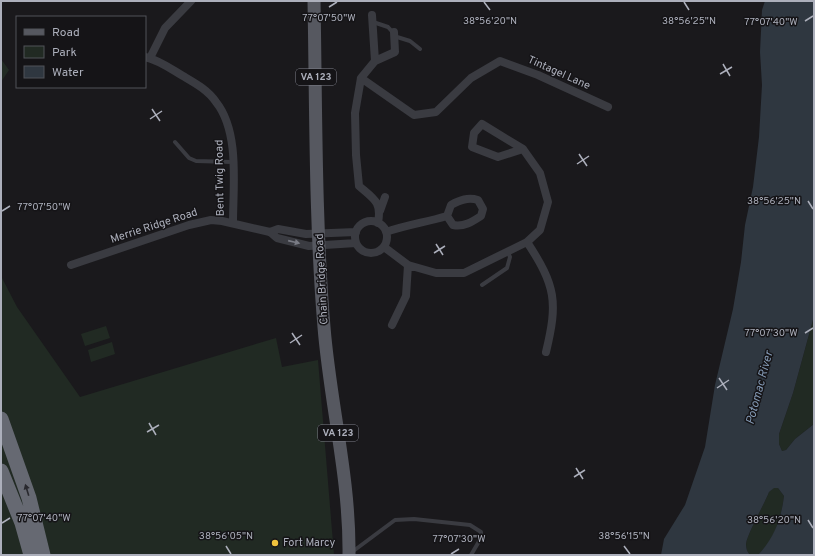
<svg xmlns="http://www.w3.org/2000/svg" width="815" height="556" viewBox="0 0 815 556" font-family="Overpass,sans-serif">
  <rect width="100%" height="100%" fill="#1a191c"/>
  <!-- green -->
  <path fill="#212a23" d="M 1,59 L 9,70 L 1,82 Z
    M 1,276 L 17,307 L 80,397 L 276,338 L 282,367 L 318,360 L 334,555 L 1,555 Z
    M 814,316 L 814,424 L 795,439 L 786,450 L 782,451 L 779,444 L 779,434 L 793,393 Z
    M 106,326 L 110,338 L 85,346 L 81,334 Z
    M 112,342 L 115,354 L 91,362 L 88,350 Z
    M 773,488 L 778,488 L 784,496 C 781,520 775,538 758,555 L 750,555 C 747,552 746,548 746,544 C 747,534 765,503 769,492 Z"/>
  <!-- water -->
  <path fill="#2f3740" d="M 765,1 L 814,1 L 814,316 L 793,393 L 779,434 L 779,444 L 782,451 L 786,450 L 795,439 L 814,424 L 814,555 L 758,555 C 774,538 781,520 784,496 L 778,488 L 774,488 L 769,492 C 765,503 747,534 746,544 C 746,548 747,552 750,555 L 661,555 L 664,539 L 685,505 L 705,447 L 715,385 L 733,309 L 741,262 L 745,225 L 753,187 L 759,137 L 762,85 L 760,52 L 762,10 Z"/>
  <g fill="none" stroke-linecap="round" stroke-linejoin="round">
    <!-- service -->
    <path stroke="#3a3b41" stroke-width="4" d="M 373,22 L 388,27 L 397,37 L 410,41 L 420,49
      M 175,142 L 189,158 L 196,161 L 232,162
      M 482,285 L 507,268 L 510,257 L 508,252
      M 352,552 L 395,520 L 414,519 L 470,525 L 481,532 L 481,538 L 471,555"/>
    <!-- minor -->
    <path stroke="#3a3b41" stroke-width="8" d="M 372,15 L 375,61 L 361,78 L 355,113 L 356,155 L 359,186 C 374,199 382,202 378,223
      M 145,57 C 159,60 171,69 183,76 C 195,83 208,90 216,102 C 240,132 233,186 233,223
      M 150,58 L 165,28 L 191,1
      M 375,61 L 395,52 L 394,32
      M 361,78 L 414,115 L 436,112 L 471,78 L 500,61 L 538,75 L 608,107
      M 482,124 L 523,149 L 498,157 L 472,147 L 474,133 Z
      M 380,211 L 385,197
      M355 237a16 16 0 1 1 32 0a16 16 0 1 1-32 0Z
      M 270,232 L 278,229 L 306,234 L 356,232
      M 386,232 C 406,225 427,222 447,216 L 453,225 C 464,227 472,222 481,216 L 483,209 L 478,200 C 468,197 460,200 451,205 L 447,216
      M 527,242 C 556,286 558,302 546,352
      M 384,247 L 408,265 L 436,273 L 464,273 L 527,242 L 540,230 L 548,202 L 540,173 L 523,149
      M 71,265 L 189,225 L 211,220 L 222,221 L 270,232 L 277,238 L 309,246 L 356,243
      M 392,325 L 406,296 L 408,265"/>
    <!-- primary -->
    <path stroke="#565860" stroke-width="13" d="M 314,1 C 316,109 315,219 324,327 C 330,403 350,478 349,555"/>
    <!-- motorway -->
    <path stroke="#666972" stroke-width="15" d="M 1,419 L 29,498 L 43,555
      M 1,471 L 22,523 L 31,555"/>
  </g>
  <!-- one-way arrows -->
  <defs><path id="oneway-solid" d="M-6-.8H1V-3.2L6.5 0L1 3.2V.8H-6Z"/></defs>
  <use fill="#797b84" href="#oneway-solid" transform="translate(294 242) rotate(13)"/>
  <use fill="#29292e" href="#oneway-solid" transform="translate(27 490) rotate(-107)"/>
  <!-- ticks -->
  <path fill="none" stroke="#acafbb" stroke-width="1.5" d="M 484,2 L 490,10M 684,2 L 689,10M 329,7 L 337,2M 805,21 L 813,16M 723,64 L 730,76M 720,74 L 732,67M 152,109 L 160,121M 150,119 L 162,111M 579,154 L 587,166M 577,164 L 589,156M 808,201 L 813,209M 2,211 L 10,206M 436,244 L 443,255M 434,253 L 445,246M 292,333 L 300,345M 805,333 L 813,328M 290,343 L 302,335M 719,378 L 727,390M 717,388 L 729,380M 149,423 L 156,435M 147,432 L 159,425M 576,468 L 583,479M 574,477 L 585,470M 808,520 L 813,528M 2,523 L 10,518M 226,546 L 231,554M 624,546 L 630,554M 451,554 L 459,549"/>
  <!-- markers -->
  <circle fill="#f0c33d" stroke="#151417" stroke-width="1.5" cx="275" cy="543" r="4"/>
  <g text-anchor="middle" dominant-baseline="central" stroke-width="3" stroke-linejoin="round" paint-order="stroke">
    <!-- shield labels -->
    <g fill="#151417" stroke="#7f808a" stroke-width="1">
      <rect x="296" y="69" width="40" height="16" rx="3"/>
      <rect x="318" y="425" width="40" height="16" rx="3"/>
    </g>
    <g font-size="10" font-weight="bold" fill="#acafbb">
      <text x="316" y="77">VA 123</text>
      <text x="338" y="433">VA 123</text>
    </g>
    <!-- street labels -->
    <g font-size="11" fill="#acafbb" stroke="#151417">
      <text transform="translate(559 73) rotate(24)">Tintagel Lane</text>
      <text transform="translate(220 178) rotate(-91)">Bent Twig Road</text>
      <text transform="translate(154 226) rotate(-18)">Merrie Ridge Road</text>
      <text transform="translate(322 279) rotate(-93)">Chain Bridge Road</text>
    </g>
    <!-- poi labels -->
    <g font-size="11" fill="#acafbb" stroke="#151417" text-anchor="start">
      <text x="283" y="543">Fort Marcy</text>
    </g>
    <!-- water labels -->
    <g font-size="12" font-style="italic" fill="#849ab5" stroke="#151417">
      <text transform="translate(760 388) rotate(-75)">Potomac River</text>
    </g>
  </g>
  <g font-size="10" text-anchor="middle" fill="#acafbb" stroke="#151417" stroke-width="3" stroke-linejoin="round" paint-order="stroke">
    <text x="329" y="21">77°07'50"W</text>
    <text x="490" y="24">38°56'20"N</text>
    <text x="689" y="24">38°56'25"N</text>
    <text x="771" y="25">77°07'40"W</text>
    <text x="774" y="204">38°56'25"N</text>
    <text x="44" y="210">77°07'50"W</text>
    <text x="771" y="336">77°07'30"W</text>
    <text x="44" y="521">77°07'40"W</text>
    <text x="774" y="523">38°56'20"N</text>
    <text x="226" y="539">38°56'05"N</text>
    <text x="624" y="539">38°56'15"N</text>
    <text x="459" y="542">77°07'30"W</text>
  </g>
  <!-- border -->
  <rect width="815" height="556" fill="none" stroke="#acafbb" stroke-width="4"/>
  <!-- legend -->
  <rect x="16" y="16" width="130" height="72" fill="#151417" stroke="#515259"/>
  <rect x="24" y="29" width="20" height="6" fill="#565860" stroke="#515259"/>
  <text x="52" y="36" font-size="12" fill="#acafbb">Road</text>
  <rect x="24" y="46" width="20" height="12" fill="#212a23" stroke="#515259"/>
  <text x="52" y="56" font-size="12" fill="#acafbb">Park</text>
  <rect x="24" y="66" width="20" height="12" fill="#2f3740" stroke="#515259"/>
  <text x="52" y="76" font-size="12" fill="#acafbb">Water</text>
</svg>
